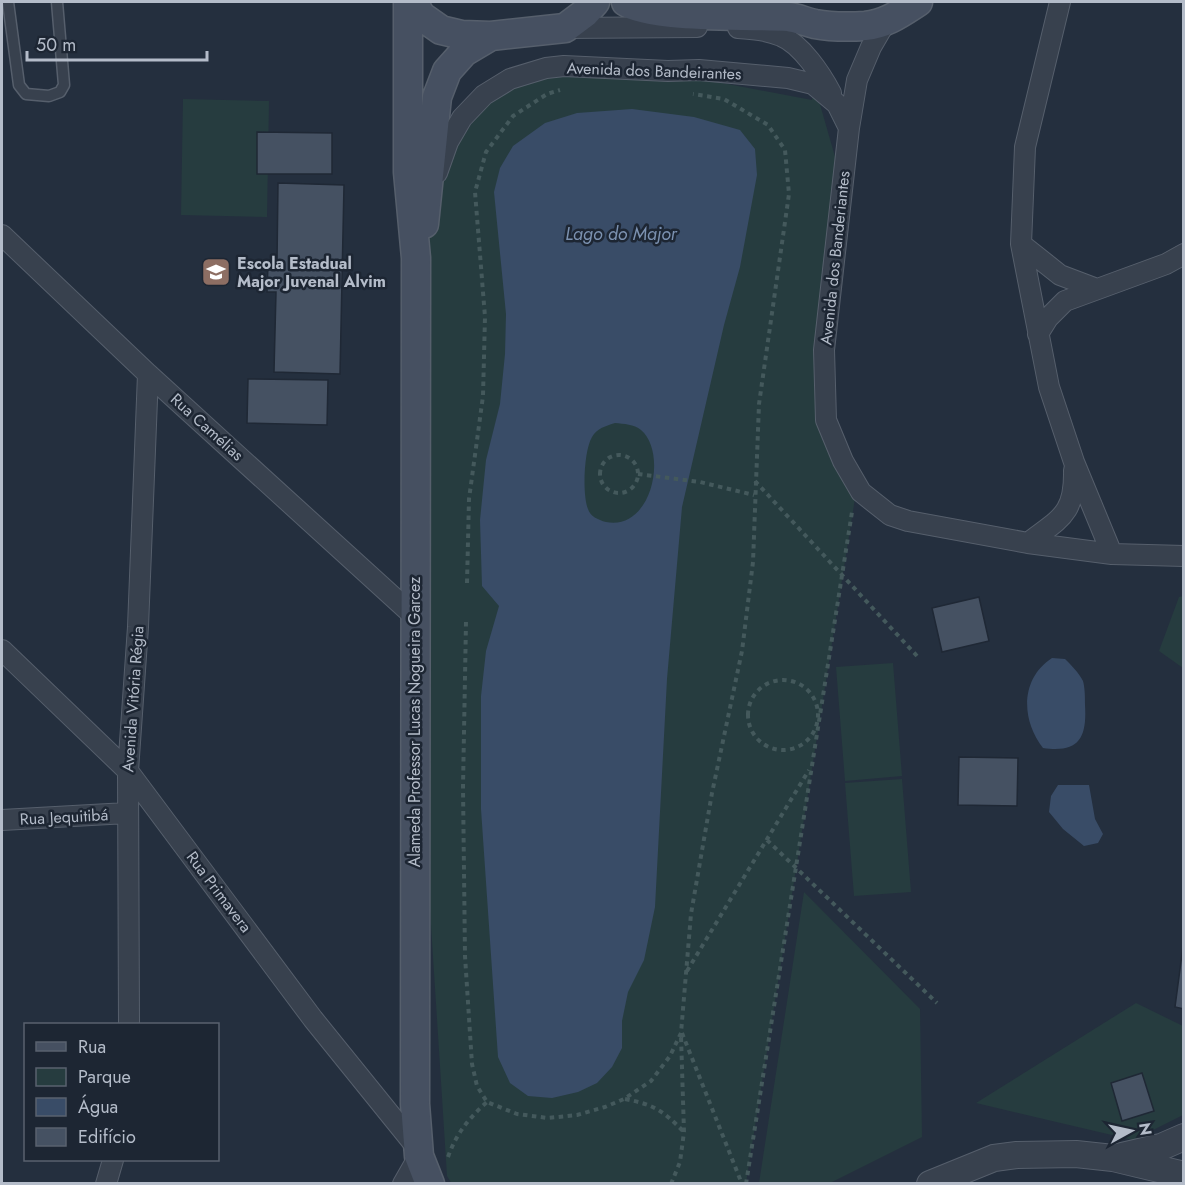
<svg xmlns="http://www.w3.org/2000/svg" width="1185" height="1185" viewBox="0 0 1185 1185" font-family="Jost,sans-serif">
  <rect width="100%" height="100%" fill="#242f3e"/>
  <!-- green -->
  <path fill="#263c3f" d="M 557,69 L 691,77 L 812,100 L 815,87 L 842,181 L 819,424 L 856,492 L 746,1183 L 452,1184 L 447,1176 L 425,831 L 415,347 L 433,199 L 455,148 L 487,101 Z
    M 183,99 L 269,101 L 267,217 L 181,215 Z
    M 1183,596 L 1184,596 L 1183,668 L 1159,651 L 1179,597 Z
    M 893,663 L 902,776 L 845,781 L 836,667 Z
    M 902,779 L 911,892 L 854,896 L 845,783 Z
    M 804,892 L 920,1009 L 922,1137 L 830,1183 L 759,1183 Z
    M 1136,1003 L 1183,1026 L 1183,1115 L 1133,1140 L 976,1103 Z"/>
  <!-- water -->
  <path fill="#394c67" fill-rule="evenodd" d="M 632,109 L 694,117 L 740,130 L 755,149 L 757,175 L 740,267 L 724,325 L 682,507 L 667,679 L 655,907 L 644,960 L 628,992 L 622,1021 L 622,1048 L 612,1067 L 597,1083 L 578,1092 L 552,1098 L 528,1096 L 510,1083 L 498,1057 L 481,809 L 481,696 L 486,651 L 499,606 L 482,586 L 480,520 L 486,460 L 500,404 L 505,354 L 506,314 L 494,192 L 500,168 L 513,146 L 545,123 L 577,113 ZM 615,423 C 624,424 634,424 641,430 C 668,453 652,531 606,522 C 598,520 590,516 588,509 C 582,495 584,450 592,437 C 597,428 606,426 615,423 Z
    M 1052,658 L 1065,659 C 1071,665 1079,673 1083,681 C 1085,688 1085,698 1085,705 C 1087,738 1079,753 1043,748 C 1021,720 1020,679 1052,658 Z
    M 1058,785 L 1089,785 L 1095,819 L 1103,834 L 1098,843 L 1084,846 L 1063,829 L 1049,812 L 1051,796 Z"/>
  <!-- building -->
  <path fill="#455162" stroke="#1f2835" stroke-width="1.5" d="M 257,132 L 332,133 L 332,174 L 257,174 Z
    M 278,183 L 344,185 L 340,374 L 274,372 L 276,292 L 267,292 L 268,263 L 277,263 Z
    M 248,379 L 328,380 L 327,425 L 247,423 Z
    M 979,597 L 989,641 L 942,652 L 932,608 Z
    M 959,757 L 1018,758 L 1017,806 L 958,805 Z
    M 1184,939 L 1184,1009 L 1175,1007 Z
    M 1142,1073 L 1154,1111 L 1122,1121 L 1111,1083 Z"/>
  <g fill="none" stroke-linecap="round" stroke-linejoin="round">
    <!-- service casing -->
    <g stroke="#565f6c" stroke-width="13">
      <path id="service" d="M 8,2 L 19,85 L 26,94 L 49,96 L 60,92 L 64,85 L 57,2"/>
    </g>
    <!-- minor casing -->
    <g stroke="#565f6c" stroke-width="22">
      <path id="minor" d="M 1060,2 L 1025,147 L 1021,244 L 1049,387 L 1074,462 L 1112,554
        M 885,23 L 871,47 L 857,80 L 849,128 L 824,350 L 826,420 L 843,461 L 861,492 L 890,515 L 908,521 L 1028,543 L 1112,554 L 1184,556
        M 565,28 L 697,27
        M 738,28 C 753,29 767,30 781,36 C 801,44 821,74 831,93
        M 437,173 L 448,142 L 462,118 L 484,95 L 510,79 L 546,68 L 564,66 L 668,71 L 699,70 L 788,78 L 813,84 L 837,104 L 849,128
        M 2,235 L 148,374 L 414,616
        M 1021,244 L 1060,275 L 1097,289
        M 1038,334 L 1048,318 L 1065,301 L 1166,264 L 1184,254
        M 1028,543 C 1060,518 1075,515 1074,470
        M 2,650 L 128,771 L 313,1019 L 418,1149
        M 2,820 L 127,813
        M 129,1024 L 128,771 L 138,627 L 148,374
        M 106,1184 L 113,1160
        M 403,1184 L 419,1156"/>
    </g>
    <!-- tertiary casing -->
    <g stroke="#565f6c" stroke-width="28">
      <path id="tertiary" d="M 1118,1157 L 1161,1147 L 1184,1137
        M 930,1184 L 994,1158 L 1017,1155 L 1076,1154 L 1113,1158 L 1184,1175"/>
    </g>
    <!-- secondary casing -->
    <g stroke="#565f6c" stroke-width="31">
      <path id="secondary" d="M 408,2 L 408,172 L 416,258 L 415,1104 L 419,1156 L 430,1184
        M 413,2 L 421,16 L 441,30 L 462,35 L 491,36 L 565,28 L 585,13 L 595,2
        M 626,2 C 651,19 752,15 788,17 C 797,18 806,22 815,24 C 831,27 849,27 865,26 C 886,24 901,13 918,2
        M 424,224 L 437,97 L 447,71 L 464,52 L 491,36"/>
    </g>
    <!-- path -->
    <path stroke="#44595c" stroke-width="4" stroke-dasharray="4.5 4.5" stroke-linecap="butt" d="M600 474a19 19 0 1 1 38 0a19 19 0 1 1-38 0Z
      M 638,474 L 700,482 L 754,495
      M 755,481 L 917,656
      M 467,583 L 469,499 L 483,396 L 485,317 L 475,192 L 486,152 L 513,116 L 547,94 L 560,90
      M 466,622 L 463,787 L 465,956 L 472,1064 L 477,1086 L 487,1102 L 517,1114 L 548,1118 L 577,1115 L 605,1107 L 624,1099 L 651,1081 L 670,1056 L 681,1033 L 691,914 L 712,793 L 742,651 L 753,562 L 759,404 L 789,194 L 785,150 L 768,125 L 724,99 L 693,94
      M748 715a35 35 0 1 1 70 0a35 35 0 1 1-70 0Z
      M 767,840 L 937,1003
      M 687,971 L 809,770
      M 682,1033 L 742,1184
      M 625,1099 C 655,1105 662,1110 684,1132
      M 448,1157 C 456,1134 469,1118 487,1102
      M 671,1184 L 680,1162 L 684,1132 L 681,1036
      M 746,1184 L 852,512"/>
    <!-- service -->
    <use href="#service" stroke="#38414e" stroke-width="10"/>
    <!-- minor -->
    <use href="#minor" stroke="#38414e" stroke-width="20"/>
    <!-- tertiary -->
    <use href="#tertiary" stroke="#38414e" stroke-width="26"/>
    <!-- secondary -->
    <use href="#secondary" stroke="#465061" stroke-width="28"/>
  </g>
  <!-- icons -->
  <defs>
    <g id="school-square" transform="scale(1.5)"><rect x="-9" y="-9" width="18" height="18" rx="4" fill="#8d6e63" stroke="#1d2633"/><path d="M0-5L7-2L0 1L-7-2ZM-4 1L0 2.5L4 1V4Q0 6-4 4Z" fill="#fff"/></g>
  </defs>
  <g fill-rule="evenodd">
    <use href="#school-square" x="216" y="272"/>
  </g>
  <g text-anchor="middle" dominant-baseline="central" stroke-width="5" stroke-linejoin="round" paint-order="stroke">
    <!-- street labels -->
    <g font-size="16" fill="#b4bcc9" stroke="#1d2633">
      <text transform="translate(654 71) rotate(2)">Avenida dos Bandeirantes</text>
      <text transform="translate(835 258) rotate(-84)">Avenida dos Banderiantes</text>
      <text transform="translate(207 427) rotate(42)">Rua Camélias</text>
      <text transform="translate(133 699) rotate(-86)">Avenida Vitória Régia</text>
      <text transform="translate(414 722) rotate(-90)">Alameda Professor Lucas Nogueira Garcez</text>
      <text transform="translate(64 817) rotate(-3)">Rua Jequitibá</text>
      <text transform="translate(219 892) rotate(53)">Rua Primavera</text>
    </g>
    <!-- poi labels -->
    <g font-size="16" font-weight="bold" fill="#b4bcc9" stroke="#1d2633" text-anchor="start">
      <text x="237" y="263">Escola Estadual<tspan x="237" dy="18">Major Juvenal Alvim</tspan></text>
    </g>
    <!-- water labels -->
    <g font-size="18" font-style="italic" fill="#7c92b1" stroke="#1d2633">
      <text x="621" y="234">Lago do Major</text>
    </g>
  </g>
  <!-- border -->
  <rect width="1185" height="1185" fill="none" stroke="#b4bcc9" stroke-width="6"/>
  <!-- legend -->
  <rect x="24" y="1023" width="195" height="138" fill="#1d2633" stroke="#59626f" stroke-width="1.5"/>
  <rect x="36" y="1042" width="30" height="9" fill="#465061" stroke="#59626f" stroke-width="1.5"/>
  <text x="78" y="1053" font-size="18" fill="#b4bcc9">Rua</text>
  <rect x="36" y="1068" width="30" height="18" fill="#263c3f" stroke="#59626f" stroke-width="1.5"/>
  <text x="78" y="1083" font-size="18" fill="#b4bcc9">Parque</text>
  <rect x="36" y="1098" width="30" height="18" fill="#394c67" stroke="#59626f" stroke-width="1.5"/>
  <text x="78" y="1113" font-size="18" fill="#b4bcc9">Água</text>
  <rect x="36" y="1128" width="30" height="18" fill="#455162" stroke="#59626f" stroke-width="1.5"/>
  <text x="78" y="1143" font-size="18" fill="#b4bcc9">Edifício</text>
  <!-- north arrow -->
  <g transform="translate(1131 1131) rotate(82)" stroke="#1d2633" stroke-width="4.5" paint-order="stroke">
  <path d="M0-4.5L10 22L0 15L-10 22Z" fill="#b4bcc9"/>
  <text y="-9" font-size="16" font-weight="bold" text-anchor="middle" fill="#b4bcc9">N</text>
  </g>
  <!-- scale -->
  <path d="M27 51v9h180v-9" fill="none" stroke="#b4bcc9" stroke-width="3"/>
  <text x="36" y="51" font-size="18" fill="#b4bcc9" stroke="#1d2633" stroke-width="4.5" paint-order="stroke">50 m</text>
</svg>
